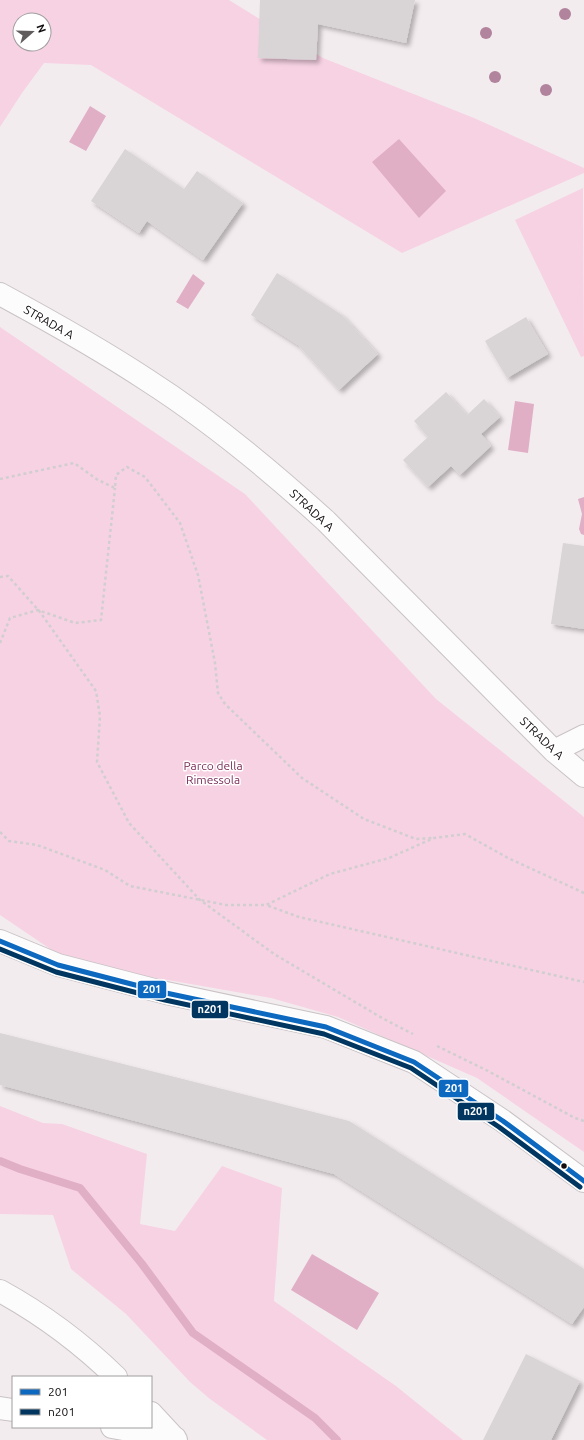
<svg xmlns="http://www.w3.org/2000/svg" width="584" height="1440" viewBox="0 0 584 1440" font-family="Ubuntu,sans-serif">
  <defs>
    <filter id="shadow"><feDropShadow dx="3.5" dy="3.5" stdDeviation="2" flood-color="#0004"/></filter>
  </defs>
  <rect width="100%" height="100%" fill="#f3ecef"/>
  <!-- green -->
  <path fill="#f7d2e3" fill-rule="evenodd" d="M 0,0 L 229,0 L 323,58 L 474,118 L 584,168 L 584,173 L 402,253 L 91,65 L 44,63 L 22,93 L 0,127 ZM 20,20 L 44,20 L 44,44 L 20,44 Z
    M 583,188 L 584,356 L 581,357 L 515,220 Z
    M 0,327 L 245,494 L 436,699 L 584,817 L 584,1152 L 477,1078 L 338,1017 L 271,998 L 71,963 L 0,915 Z
    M 0,1106 L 43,1123 L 62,1124 L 147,1154 L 140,1224 L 175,1231 L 222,1166 L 282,1188 L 274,1301 L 396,1386 L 463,1440 L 267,1440 L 210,1399 L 190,1382 L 126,1314 L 71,1269 L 53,1215 L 0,1214 Z"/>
  <!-- water -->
  <path fill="#e0afc6" d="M 90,106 L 106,116 L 86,151 L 69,142 Z
    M 399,139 L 446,191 L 419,218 L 372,162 Z
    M 193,274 L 205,283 L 188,309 L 176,302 Z
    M 515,401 L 534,404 L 528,453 L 508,450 Z
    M 584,497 L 584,535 L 581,534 L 579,529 L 582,514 L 578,499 Z
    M 312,1254 L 379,1293 L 357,1330 L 291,1290 Z"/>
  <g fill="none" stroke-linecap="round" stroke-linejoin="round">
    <!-- stream -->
    <path stroke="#e0afc6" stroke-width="8" d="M 0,1161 L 20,1169 L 80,1188 L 142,1264 L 193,1333 L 315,1418 L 337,1440"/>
  </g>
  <!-- building -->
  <path fill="#d9d4d6" filter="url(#shadow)" d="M 260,0 L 415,0 L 406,43 L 318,24 L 316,60 L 258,58 Z
    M 125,149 L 184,189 L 197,171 L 243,203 L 203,260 L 147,221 L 139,233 L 91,201 Z
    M 277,273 L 342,315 L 378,354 L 339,390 L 298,345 L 251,315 Z
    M 526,317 L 548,354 L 507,378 L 485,341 Z
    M 446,392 L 467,415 L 484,399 L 500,417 L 481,434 L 491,446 L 460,475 L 451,466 L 428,487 L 403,460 L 428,437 L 414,421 Z
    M 563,543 L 584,546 L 584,629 L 551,624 Z
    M 0,1033 L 349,1121 L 584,1269 L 584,1307 L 572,1324 L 334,1174 L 0,1085 Z
    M 526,1354 L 580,1381 L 551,1440 L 483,1440 Z"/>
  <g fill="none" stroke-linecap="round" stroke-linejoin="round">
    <!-- minor casing -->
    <g stroke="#c9c3c5" stroke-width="24">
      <path id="minor" d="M 0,294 C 50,321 100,349 147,380 C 211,421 270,470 326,521 L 554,751 L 584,776
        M 554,751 L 584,736
        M 0,941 L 58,965 L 166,993 L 326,1027 L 414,1062 L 503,1121 L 584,1181
        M 0,1291 C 42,1314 82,1344 116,1377
        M 0,1408 L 13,1410
        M 151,1413 L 176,1440
        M 112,1427 L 175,1438"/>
    </g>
    <!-- path -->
    <path stroke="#d1ced0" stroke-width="2.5" stroke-dasharray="3 3" stroke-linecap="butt" d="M 0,479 L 74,463 L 98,480 L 115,488 L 116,475 L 127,467 L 145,477 L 180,523 L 198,575 L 215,663 L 218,693 L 225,704 L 302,778 L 364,819 L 416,839 L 432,838
      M 0,577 L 8,576 L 40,612 L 96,691 L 100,716 L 97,762 L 129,823 L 200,900 L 274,954 L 382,1018 L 413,1034
      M 0,643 L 10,618 L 38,610 L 75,623 L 101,620 L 115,488
      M 0,832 L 9,841 L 37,845 L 105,870 L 130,886 L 226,905 L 266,905
      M 584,893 L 508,858 L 465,834 L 434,838 L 389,858 L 330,874 L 266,905 L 299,917 L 584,982
      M 437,1046 L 486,1070 L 575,1118 L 584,1121"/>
    <!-- minor -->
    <use href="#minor" stroke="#fdfcfd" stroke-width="22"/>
    <!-- bus-1 casing -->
    <g stroke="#fff" stroke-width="8">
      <path id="bus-1" d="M 0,941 L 58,965 L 166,993 L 326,1027 L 414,1062 L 503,1121 L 584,1181"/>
    </g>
    <!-- bus-2 casing -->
    <g stroke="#fff" stroke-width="8">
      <path id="bus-2" d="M 0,949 L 56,972 L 165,1000 L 324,1034 L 411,1068 L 499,1127 L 580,1187"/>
    </g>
    <!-- bus-1 -->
    <use href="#bus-1" stroke="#0c69bf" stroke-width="5"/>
    <!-- bus-2 -->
    <use href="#bus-2" stroke="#00365f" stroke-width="5"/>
  </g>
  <!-- trees -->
  <g fill="#b1839c">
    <circle cx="565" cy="14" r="6"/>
    <circle cx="486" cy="33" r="6"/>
    <circle cx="495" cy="77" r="6"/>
    <circle cx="546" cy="90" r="6"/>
  </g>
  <!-- markers -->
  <circle fill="#110d0f" stroke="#fff" stroke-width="1.5" cx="564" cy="1166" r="3.5"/>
  <g text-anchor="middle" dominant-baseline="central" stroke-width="3" stroke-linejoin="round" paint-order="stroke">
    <!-- street labels -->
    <g font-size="12" fill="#110d0f" stroke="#fff">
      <text transform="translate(49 322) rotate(30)">STRADA A</text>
      <text transform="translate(312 510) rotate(43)">STRADA A</text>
      <text transform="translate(542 738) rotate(44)">STRADA A</text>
    </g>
    <!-- park labels -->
    <g font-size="12" fill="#7b2d58" stroke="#fff">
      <text x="213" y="765">Parco della<tspan x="213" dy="14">Rimessola</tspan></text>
    </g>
  </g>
  <g stroke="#fff" stroke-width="1.5">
    <rect x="137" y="980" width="30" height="19" rx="4" fill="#0c69bf"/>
    <rect x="191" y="1000" width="38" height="19" rx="4" fill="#00365f"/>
    <rect x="438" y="1079" width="31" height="19" rx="4" fill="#0c69bf"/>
    <rect x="457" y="1102" width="38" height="19" rx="4" fill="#00365f"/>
  </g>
  <g font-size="11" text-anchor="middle" font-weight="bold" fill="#fff">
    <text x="152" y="993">201</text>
    <text x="210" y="1013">n201</text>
    <text x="454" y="1092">201</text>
    <text x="476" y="1115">n201</text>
  </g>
  <!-- legend -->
  <rect x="12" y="1376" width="140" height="52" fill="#ffffff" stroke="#a09e9f"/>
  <rect x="20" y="1389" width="20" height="6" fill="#0c69bf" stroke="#a09e9f"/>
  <text x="48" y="1396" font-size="12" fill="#110d0f">201</text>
  <rect x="20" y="1409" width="20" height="6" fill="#00365f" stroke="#a09e9f"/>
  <text x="48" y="1416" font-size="12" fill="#110d0f">n201</text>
  <!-- north arrow -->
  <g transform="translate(32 32) rotate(70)"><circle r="19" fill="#ffffff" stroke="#a09e9f"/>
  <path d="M0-3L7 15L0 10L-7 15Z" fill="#605b5d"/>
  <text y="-6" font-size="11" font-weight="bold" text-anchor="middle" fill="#110d0f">N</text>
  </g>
</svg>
